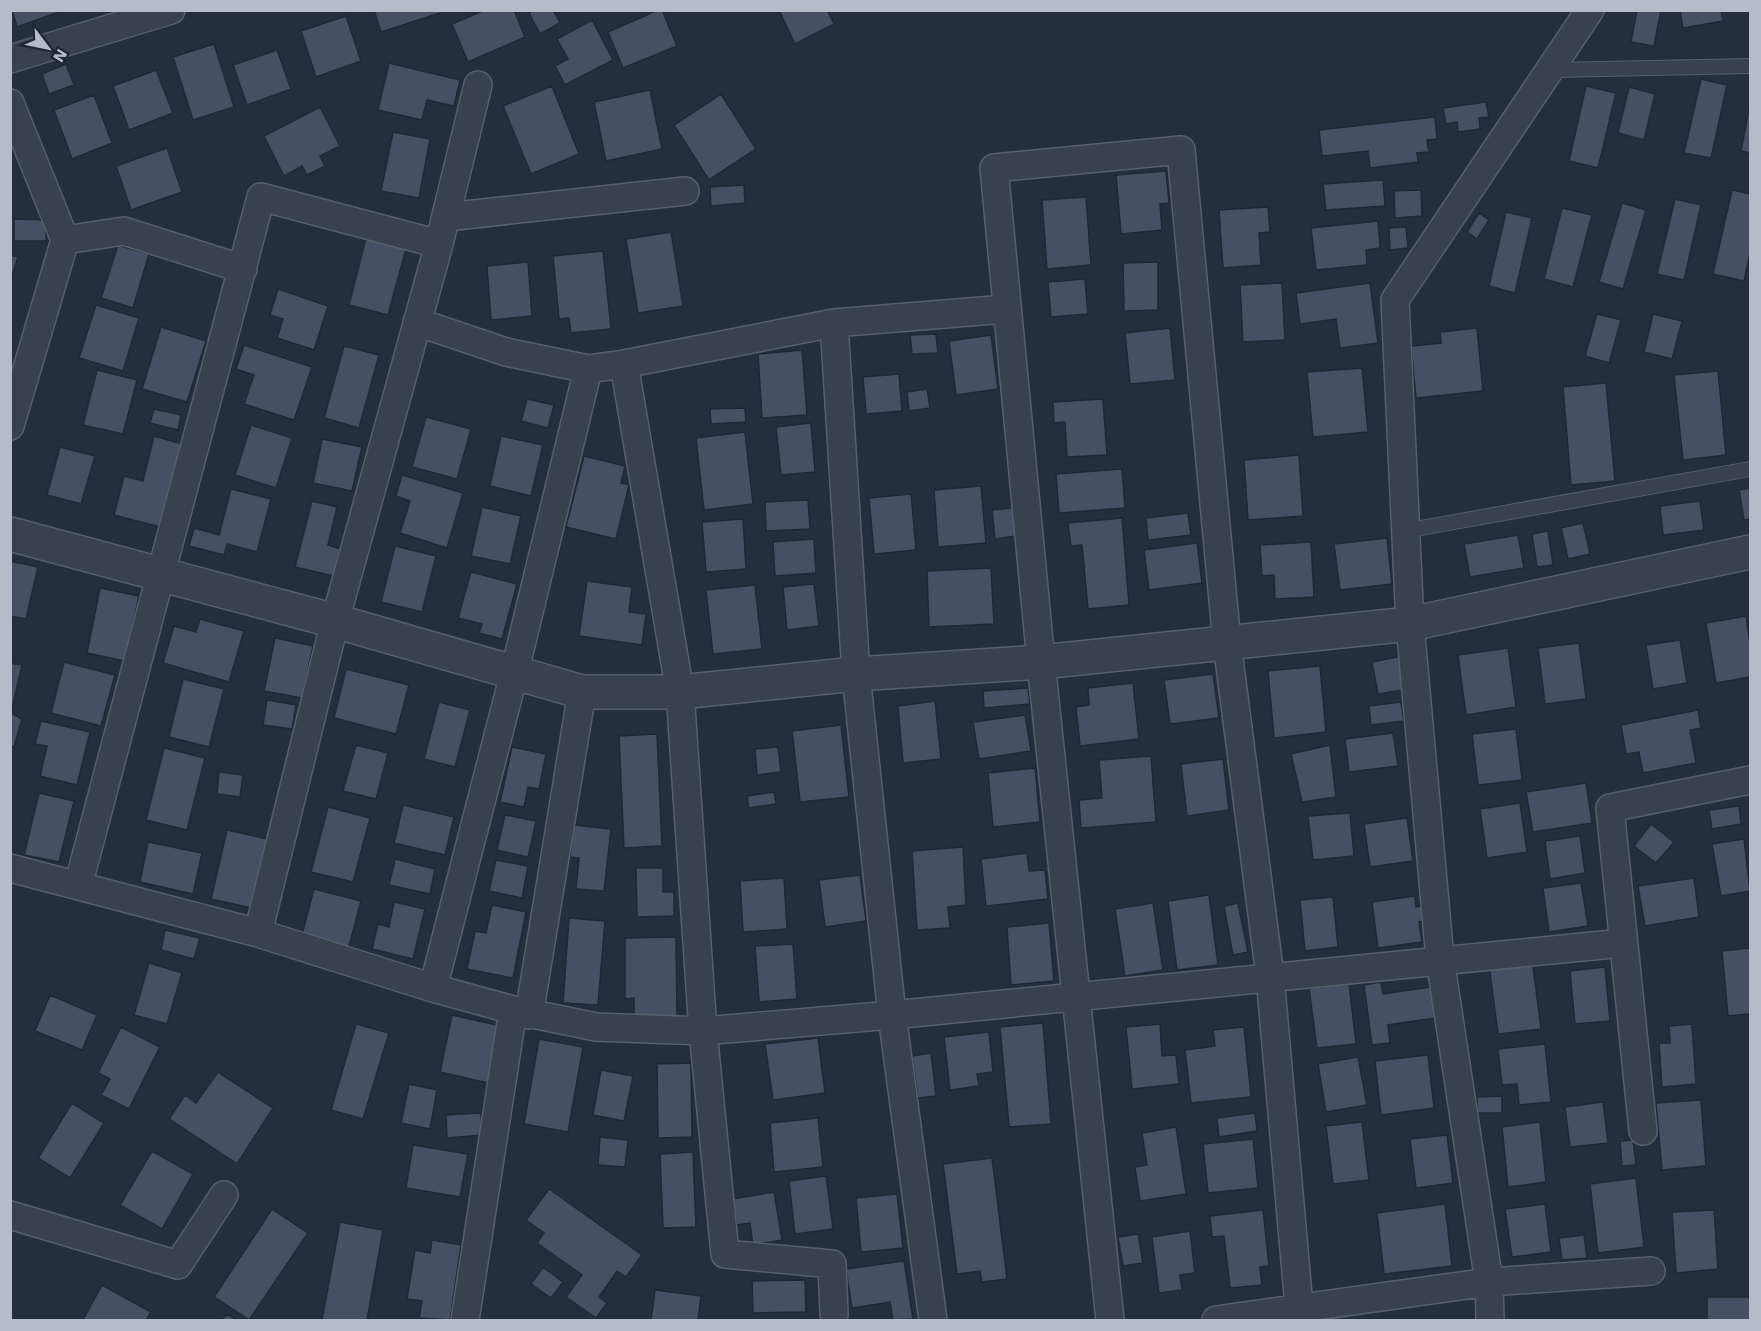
<svg xmlns="http://www.w3.org/2000/svg" width="1761" height="1331" viewBox="0 0 1761 1331" font-family="'Work Sans',sans-serif">
  <rect width="100%" height="100%" fill="#242f3e"/>
  <!-- building -->
  <path fill="#455162" stroke="#1f2835" stroke-width="1.5" d="M 12,10 L 65,10 L 17,27 Z
    M 374,10 L 439,10 L 440,13 L 381,32 Z
    M 485,10 L 514,10 L 525,37 L 468,62 L 452,24 Z
    M 534,10 L 553,10 L 560,23 L 540,34 L 529,13 Z
    M 658,10 L 662,10 L 677,46 L 623,68 L 608,32 Z
    M 779,10 L 827,10 L 834,24 L 795,44 Z
    M 1637,10 L 1661,10 L 1654,46 L 1631,42 Z
    M 1680,10 L 1721,10 L 1723,21 L 1683,28 Z
    M 346,16 L 361,61 L 316,77 L 301,31 Z
    M 592,20 L 613,60 L 565,85 L 555,66 L 568,59 L 557,39 Z
    M 214,44 L 234,107 L 193,120 L 173,57 Z
    M 277,50 L 291,89 L 247,105 L 233,65 Z
    M 389,63 L 460,80 L 454,106 L 427,100 L 422,120 L 378,110 Z
    M 66,64 L 74,85 L 49,94 L 42,74 Z
    M 156,70 L 173,113 L 129,130 L 113,86 Z
    M 1701,79 L 1727,85 L 1711,158 L 1684,153 Z
    M 552,86 L 579,154 L 531,174 L 503,106 Z
    M 1586,86 L 1616,93 L 1598,168 L 1569,161 Z
    M 1629,87 L 1655,94 L 1644,140 L 1618,133 Z
    M 650,90 L 662,149 L 606,161 L 594,102 Z
    M 721,94 L 756,149 L 709,180 L 674,125 Z
    M 94,95 L 112,143 L 72,159 L 54,110 Z
    M 1486,102 L 1489,117 L 1479,118 L 1480,129 L 1458,132 L 1457,122 L 1446,124 L 1443,108 Z
    M 1750,103 L 1750,153 L 1741,151 Z
    M 320,107 L 340,146 L 320,156 L 325,166 L 307,175 L 302,166 L 284,176 L 264,136 Z
    M 1435,117 L 1437,139 L 1427,140 L 1429,152 L 1417,153 L 1418,162 L 1370,168 L 1368,151 L 1322,156 L 1319,130 Z
    M 393,132 L 430,139 L 419,198 L 381,191 Z
    M 167,148 L 182,192 L 131,210 L 116,166 Z
    M 1166,171 L 1169,203 L 1160,204 L 1162,230 L 1121,234 L 1116,175 Z
    M 1383,180 L 1385,206 L 1326,210 L 1323,184 Z
    M 744,185 L 745,203 L 711,206 L 710,187 Z
    M 1421,190 L 1422,216 L 1395,218 L 1394,191 Z
    M 1732,190 L 1750,194 L 1750,253 L 1744,281 L 1713,274 Z
    M 1086,197 L 1091,265 L 1047,269 L 1042,200 Z
    M 1675,199 L 1701,205 L 1684,280 L 1657,274 Z
    M 1622,203 L 1646,210 L 1623,289 L 1599,282 Z
    M 1268,207 L 1270,232 L 1259,233 L 1261,265 L 1223,268 L 1219,210 Z
    M 1562,208 L 1592,215 L 1573,287 L 1544,279 Z
    M 1506,212 L 1532,218 L 1515,293 L 1489,286 Z
    M 1479,213 L 1489,220 L 1477,239 L 1467,232 Z
    M 14,219 L 46,220 L 46,241 L 14,241 Z
    M 1378,221 L 1380,248 L 1366,250 L 1367,265 L 1316,270 L 1311,228 Z
    M 1406,227 L 1408,248 L 1390,250 L 1389,228 Z
    M 671,232 L 683,306 L 638,313 L 626,239 Z
    M 366,238 L 406,249 L 388,315 L 349,305 Z
    M 118,245 L 149,254 L 133,308 L 101,298 Z
    M 603,251 L 611,329 L 571,333 L 569,318 L 559,319 L 553,256 Z
    M 10,255 L 18,257 L 10,282 Z
    M 528,262 L 532,316 L 491,320 L 487,266 Z
    M 1158,262 L 1158,310 L 1124,311 L 1123,263 Z
    M 1085,279 L 1088,314 L 1051,317 L 1048,282 Z
    M 1282,283 L 1285,340 L 1243,342 L 1240,285 Z
    M 1370,283 L 1378,343 L 1340,348 L 1336,319 L 1300,324 L 1296,293 Z
    M 278,289 L 328,306 L 314,350 L 277,338 L 283,319 L 270,315 Z
    M 96,305 L 139,318 L 123,371 L 79,358 Z
    M 1597,314 L 1621,320 L 1609,363 L 1585,356 Z
    M 1653,314 L 1682,321 L 1672,359 L 1644,352 Z
    M 161,327 L 206,341 L 187,402 L 142,389 Z
    M 1170,328 L 1175,380 L 1130,384 L 1125,333 Z
    M 1477,328 L 1483,391 L 1416,398 L 1411,346 L 1441,343 L 1440,332 Z
    M 936,334 L 938,353 L 912,354 L 910,335 Z
    M 991,335 L 998,389 L 956,395 L 949,341 Z
    M 244,345 L 312,367 L 294,420 L 244,404 L 254,375 L 236,369 Z
    M 344,346 L 379,355 L 359,428 L 324,418 Z
    M 802,350 L 807,415 L 762,418 L 758,354 Z
    M 1362,368 L 1368,432 L 1313,437 L 1307,372 Z
    M 97,370 L 137,380 L 123,434 L 83,425 Z
    M 1718,371 L 1726,455 L 1683,460 L 1674,375 Z
    M 899,374 L 902,411 L 866,414 L 863,377 Z
    M 1606,383 L 1615,481 L 1571,485 L 1563,387 Z
    M 927,389 L 930,408 L 909,411 L 907,392 Z
    M 527,399 L 554,405 L 548,428 L 521,421 Z
    M 1103,399 L 1107,455 L 1067,457 L 1065,422 L 1054,423 L 1053,402 Z
    M 745,408 L 746,422 L 711,424 L 710,409 Z
    M 154,409 L 181,415 L 178,430 L 150,423 Z
    M 426,417 L 471,429 L 457,479 L 412,467 Z
    M 811,423 L 815,472 L 781,475 L 776,427 Z
    M 251,425 L 292,438 L 276,488 L 235,475 Z
    M 745,432 L 753,504 L 704,510 L 696,438 Z
    M 154,436 L 182,444 L 160,527 L 114,515 L 124,476 L 143,481 Z
    M 501,436 L 543,445 L 531,496 L 490,486 Z
    M 322,439 L 362,447 L 352,491 L 313,483 Z
    M 60,447 L 95,456 L 81,504 L 47,495 Z
    M 1299,455 L 1303,516 L 1248,520 L 1244,460 Z
    M 584,456 L 625,466 L 621,483 L 629,485 L 616,539 L 566,527 Z
    M 1122,469 L 1125,508 L 1059,513 L 1056,474 Z
    M 402,475 L 463,493 L 447,548 L 400,533 L 410,501 L 396,496 Z
    M 981,486 L 986,543 L 938,547 L 934,490 Z
    M 1750,488 L 1750,519 L 1744,520 L 1739,490 Z
    M 231,489 L 271,499 L 257,552 L 227,544 L 224,555 L 189,546 L 194,528 L 219,535 Z
    M 911,494 L 916,550 L 874,554 L 869,498 Z
    M 808,500 L 810,529 L 766,531 L 765,502 Z
    M 312,501 L 337,507 L 328,545 L 340,549 L 334,576 L 295,567 Z
    M 1700,501 L 1704,530 L 1663,535 L 1660,506 Z
    M 482,507 L 521,516 L 510,564 L 471,556 Z
    M 1013,508 L 1016,536 L 995,539 L 992,510 Z
    M 1188,513 L 1191,535 L 1148,540 L 1146,518 Z
    M 1122,518 L 1129,605 L 1088,609 L 1082,545 L 1071,546 L 1068,523 Z
    M 743,519 L 746,569 L 706,572 L 702,522 Z
    M 1583,523 L 1590,554 L 1568,559 L 1561,528 Z
    M 1548,531 L 1553,565 L 1537,567 L 1532,534 Z
    M 1518,535 L 1524,568 L 1470,577 L 1464,544 Z
    M 1387,538 L 1392,584 L 1340,590 L 1334,544 Z
    M 814,539 L 816,573 L 775,576 L 773,542 Z
    M 1311,542 L 1314,597 L 1275,599 L 1274,575 L 1262,576 L 1260,545 Z
    M 1197,543 L 1202,583 L 1149,590 L 1144,550 Z
    M 395,546 L 436,556 L 422,612 L 381,602 Z
    M 10,561 L 38,567 L 26,619 L 10,616 Z
    M 991,568 L 994,624 L 929,627 L 927,571 Z
    M 471,572 L 517,584 L 502,639 L 479,633 L 482,624 L 458,618 Z
    M 587,581 L 632,587 L 629,612 L 646,614 L 642,645 L 579,636 Z
    M 814,584 L 819,626 L 787,630 L 783,587 Z
    M 755,585 L 762,649 L 713,654 L 706,590 Z
    M 100,588 L 139,596 L 125,661 L 87,653 Z
    M 1746,616 L 1750,644 L 1750,677 L 1716,683 L 1706,623 Z
    M 200,619 L 244,631 L 229,682 L 163,663 L 174,626 L 196,632 Z
    M 275,638 L 313,646 L 302,698 L 264,691 Z
    M 1680,640 L 1687,683 L 1653,689 L 1646,645 Z
    M 1579,643 L 1586,699 L 1545,704 L 1538,648 Z
    M 1508,648 L 1516,707 L 1466,715 L 1458,655 Z
    M 1402,656 L 1408,689 L 1378,694 L 1372,662 Z
    M 64,662 L 115,675 L 101,726 L 51,713 Z
    M 10,663 L 22,665 L 11,713 L 22,719 L 14,747 L 10,746 Z
    M 1320,666 L 1326,732 L 1274,738 L 1268,671 Z
    M 346,669 L 409,685 L 396,734 L 334,718 Z
    M 1213,674 L 1219,718 L 1170,724 L 1164,680 Z
    M 183,679 L 224,689 L 209,747 L 169,737 Z
    M 1133,683 L 1139,739 L 1080,746 L 1076,707 L 1089,705 L 1088,688 Z
    M 1028,688 L 1030,704 L 984,708 L 983,691 Z
    M 267,700 L 296,705 L 292,729 L 263,725 Z
    M 935,701 L 941,759 L 903,763 L 898,706 Z
    M 439,702 L 470,710 L 455,767 L 424,759 Z
    M 1401,702 L 1404,721 L 1371,725 L 1369,706 Z
    M 1698,710 L 1701,728 L 1690,730 L 1696,763 L 1643,773 L 1639,752 L 1626,754 L 1621,725 Z
    M 1025,715 L 1031,751 L 979,759 L 973,722 Z
    M 41,721 L 90,732 L 77,785 L 40,776 L 47,746 L 35,744 Z
    M 841,725 L 849,797 L 800,802 L 792,731 Z
    M 1516,729 L 1522,780 L 1478,785 L 1472,734 Z
    M 1393,733 L 1398,766 L 1349,772 L 1345,739 Z
    M 657,734 L 662,846 L 624,848 L 619,736 Z
    M 356,745 L 388,753 L 376,799 L 343,791 Z
    M 1330,745 L 1336,797 L 1302,802 L 1291,754 Z
    M 512,747 L 546,754 L 539,789 L 528,787 L 524,807 L 500,802 Z
    M 778,747 L 781,772 L 757,775 L 755,749 Z
    M 164,748 L 205,758 L 187,830 L 146,820 Z
    M 1151,756 L 1156,822 L 1081,828 L 1079,800 L 1102,798 L 1099,760 Z
    M 1223,759 L 1229,810 L 1187,816 L 1181,764 Z
    M 1035,768 L 1040,822 L 993,827 L 988,773 Z
    M 219,772 L 243,775 L 240,797 L 217,794 Z
    M 1586,783 L 1592,823 L 1533,832 L 1526,792 Z
    M 774,792 L 776,804 L 749,808 L 747,796 Z
    M 39,793 L 74,801 L 59,862 L 24,855 Z
    M 1520,803 L 1527,852 L 1487,858 L 1480,809 Z
    M 403,805 L 454,817 L 445,855 L 394,843 Z
    M 1739,806 L 1741,824 L 1712,829 L 1709,810 Z
    M 328,807 L 370,818 L 353,882 L 311,872 Z
    M 1350,813 L 1354,856 L 1313,860 L 1308,816 Z
    M 505,815 L 536,821 L 528,857 L 497,850 Z
    M 1407,818 L 1413,861 L 1370,867 L 1364,824 Z
    M 1651,824 L 1674,842 L 1656,863 L 1634,846 Z
    M 574,825 L 611,829 L 604,891 L 576,889 L 579,858 L 570,857 Z
    M 227,830 L 267,839 L 251,908 L 211,899 Z
    M 1580,836 L 1585,873 L 1550,879 L 1545,841 Z
    M 1744,839 L 1750,891 L 1721,896 L 1712,844 Z
    M 148,842 L 202,853 L 193,894 L 140,882 Z
    M 963,847 L 966,905 L 948,907 L 950,928 L 917,930 L 912,851 Z
    M 1027,853 L 1029,871 L 1045,870 L 1048,899 L 986,906 L 981,859 Z
    M 395,859 L 435,869 L 430,894 L 389,885 Z
    M 496,860 L 528,866 L 522,898 L 489,891 Z
    M 636,868 L 663,868 L 663,892 L 674,892 L 674,916 L 637,917 Z
    M 860,875 L 866,921 L 825,927 L 819,880 Z
    M 784,878 L 787,929 L 743,932 L 740,881 Z
    M 1694,878 L 1699,917 L 1645,926 L 1638,886 Z
    M 1581,883 L 1588,926 L 1549,932 L 1543,888 Z
    M 314,889 L 361,901 L 348,950 L 301,938 Z
    M 1209,895 L 1218,965 L 1177,970 L 1168,901 Z
    M 1415,896 L 1416,907 L 1424,905 L 1426,921 L 1419,922 L 1422,942 L 1378,948 L 1372,902 Z
    M 1333,897 L 1338,947 L 1305,951 L 1300,900 Z
    M 394,902 L 425,909 L 413,959 L 372,949 L 378,924 L 389,927 Z
    M 1153,903 L 1163,970 L 1125,976 L 1115,909 Z
    M 1238,903 L 1248,952 L 1233,955 L 1224,906 Z
    M 492,905 L 526,912 L 513,978 L 467,969 L 475,931 L 486,933 Z
    M 569,918 L 605,921 L 598,1005 L 563,1003 Z
    M 1049,923 L 1054,981 L 1011,985 L 1007,927 Z
    M 165,930 L 200,938 L 194,959 L 161,950 Z
    M 676,937 L 677,1016 L 634,1017 L 634,998 L 625,999 L 625,938 Z
    M 793,944 L 797,999 L 759,1002 L 755,946 Z
    M 1750,948 L 1750,1014 L 1728,1016 L 1722,951 Z
    M 1532,959 L 1541,1029 L 1498,1034 L 1489,965 Z
    M 149,963 L 182,973 L 167,1024 L 134,1015 Z
    M 1605,967 L 1610,1021 L 1575,1024 L 1570,971 Z
    M 1381,982 L 1383,994 L 1431,987 L 1435,1018 L 1388,1025 L 1390,1043 L 1372,1045 L 1364,985 Z
    M 1349,984 L 1356,1044 L 1317,1048 L 1309,988 Z
    M 50,995 L 97,1015 L 82,1050 L 35,1031 Z
    M 452,1015 L 501,1026 L 488,1083 L 440,1072 Z
    M 1043,1023 L 1051,1124 L 1009,1127 L 1000,1027 Z
    M 356,1024 L 389,1033 L 363,1119 L 331,1110 Z
    M 1160,1024 L 1162,1056 L 1176,1055 L 1179,1084 L 1132,1089 L 1126,1027 Z
    M 1692,1024 L 1696,1084 L 1662,1087 L 1659,1043 L 1670,1043 L 1669,1026 Z
    M 121,1027 L 160,1047 L 129,1109 L 101,1095 L 110,1079 L 98,1073 Z
    M 1244,1027 L 1251,1097 L 1191,1103 L 1185,1050 L 1215,1046 L 1213,1030 Z
    M 989,1032 L 993,1072 L 977,1074 L 979,1086 L 950,1090 L 944,1037 Z
    M 818,1038 L 825,1093 L 773,1100 L 765,1044 Z
    M 539,1039 L 583,1047 L 568,1132 L 524,1124 Z
    M 1545,1044 L 1551,1102 L 1519,1105 L 1517,1084 L 1502,1085 L 1498,1049 Z
    M 931,1053 L 936,1096 L 918,1098 L 912,1056 Z
    M 1428,1055 L 1434,1108 L 1381,1115 L 1375,1061 Z
    M 1358,1057 L 1367,1105 L 1326,1112 L 1318,1064 Z
    M 691,1063 L 692,1137 L 658,1138 L 657,1064 Z
    M 601,1070 L 633,1076 L 624,1121 L 593,1115 Z
    M 218,1072 L 273,1108 L 237,1164 L 169,1119 L 185,1095 L 196,1103 Z
    M 409,1084 L 437,1090 L 430,1129 L 401,1123 Z
    M 1502,1096 L 1502,1113 L 1477,1113 L 1477,1097 Z
    M 1701,1100 L 1706,1166 L 1662,1170 L 1656,1103 Z
    M 1603,1102 L 1608,1143 L 1570,1147 L 1565,1107 Z
    M 72,1103 L 104,1123 L 70,1178 L 38,1158 Z
    M 481,1113 L 482,1135 L 447,1138 L 446,1115 Z
    M 1255,1113 L 1257,1131 L 1219,1137 L 1217,1118 Z
    M 818,1118 L 823,1167 L 774,1172 L 770,1123 Z
    M 1362,1122 L 1369,1180 L 1333,1184 L 1326,1126 Z
    M 1540,1122 L 1546,1182 L 1508,1187 L 1502,1127 Z
    M 1176,1127 L 1186,1194 L 1140,1201 L 1135,1167 L 1147,1165 L 1142,1133 Z
    M 1447,1135 L 1453,1183 L 1416,1188 L 1410,1139 Z
    M 600,1137 L 628,1140 L 625,1167 L 598,1165 Z
    M 1253,1139 L 1258,1188 L 1208,1193 L 1203,1144 Z
    M 1633,1140 L 1636,1165 L 1622,1166 L 1620,1141 Z
    M 413,1145 L 468,1154 L 460,1197 L 406,1188 Z
    M 152,1151 L 193,1174 L 162,1229 L 120,1205 Z
    M 693,1152 L 696,1227 L 663,1228 L 660,1154 Z
    M 992,1158 L 1007,1279 L 982,1282 L 980,1271 L 957,1274 L 943,1164 Z
    M 826,1176 L 833,1229 L 795,1234 L 789,1181 Z
    M 1636,1178 L 1644,1247 L 1598,1253 L 1590,1184 Z
    M 549,1189 L 642,1255 L 626,1277 L 617,1271 L 599,1297 L 607,1303 L 596,1318 L 566,1297 L 582,1275 L 537,1243 L 544,1233 L 526,1220 Z
    M 774,1192 L 782,1240 L 753,1245 L 750,1223 L 737,1225 L 732,1199 Z
    M 897,1194 L 903,1248 L 861,1252 L 856,1198 Z
    M 1445,1204 L 1452,1266 L 1384,1274 L 1377,1213 Z
    M 1545,1204 L 1551,1252 L 1512,1257 L 1505,1209 Z
    M 272,1209 L 308,1233 L 249,1320 L 214,1297 Z
    M 1263,1210 L 1269,1266 L 1260,1267 L 1262,1285 L 1230,1288 L 1224,1236 L 1212,1237 L 1210,1216 Z
    M 1714,1210 L 1718,1269 L 1676,1273 L 1672,1212 Z
    M 340,1222 L 383,1230 L 367,1320 L 322,1320 Z
    M 1190,1231 L 1195,1273 L 1180,1275 L 1182,1290 L 1159,1293 L 1152,1237 Z
    M 1138,1234 L 1143,1263 L 1123,1266 L 1118,1237 Z
    M 1584,1235 L 1587,1258 L 1562,1260 L 1559,1238 Z
    M 432,1240 L 461,1245 L 450,1320 L 419,1318 L 422,1301 L 407,1299 L 415,1250 L 430,1253 Z
    M 904,1261 L 913,1319 L 893,1320 L 890,1302 L 852,1308 L 846,1269 Z
    M 543,1267 L 563,1282 L 551,1298 L 531,1284 Z
    M 805,1280 L 806,1312 L 753,1313 L 752,1281 Z
    M 102,1285 L 151,1312 L 146,1320 L 83,1320 Z
    M 655,1290 L 701,1296 L 698,1320 L 651,1320 Z
    M 1707,1297 L 1750,1297 L 1750,1320 L 1707,1320 Z
    M 227,1314 L 237,1320 L 222,1320 Z"/>
  <g fill="none" stroke-linecap="round" stroke-linejoin="round">
    <!-- service casing -->
    <g stroke="#565f6c" stroke-width="16">
      <path id="service" d="M 1552,70 L 1750,66
        M 1404,531 L 1750,469"/>
    </g>
    <!-- minor casing -->
    <g stroke="#565f6c" stroke-width="30">
      <path id="minor" d="M 10,59 L 171,10
        M 10,103 L 65,240 L 10,426
        M 446,217 L 685,191
        M 65,240 L 124,231 L 243,269
        M 417,322 L 506,352 L 588,369 L 624,364 L 680,692 L 703,1031 L 725,1254 L 832,1264 L 834,1314
        M 624,364 L 834,323
        M 10,868 L 258,933 L 433,988
        M 78,886 L 261,197 L 439,244
        M 258,933 L 335,621 L 439,244 L 478,85
        M 513,1010 L 596,1027 L 703,1031 L 892,1015 L 1623,943
        M 529,1015 L 582,692
        M 1643,1131 L 1610,808 L 1750,780
        M 10,1215 L 178,1265 L 224,1195
        M 465,1320 L 513,1010 L 433,988 L 514,674 L 588,369
        M 933,1320 L 892,1015 L 856,674 L 834,323 L 1006,309
        M 1110,1320 L 1041,662 L 994,168 L 1181,150 L 1227,643 L 1270,976 L 1299,1307
        M 1216,1320 L 1489,1282 L 1651,1271
        M 1490,1320 L 1489,1282 L 1440,959 L 1410,624 L 1395,300 L 1590,10"/>
    </g>
    <!-- tertiary casing -->
    <g stroke="#565f6c" stroke-width="36">
      <path id="tertiary" d="M 10,534 L 335,621 L 582,692 L 680,692 L 856,674 L 1041,662 L 1410,624 L 1750,552"/>
    </g>
    <!-- service -->
    <use href="#service" stroke="#38414e" stroke-width="14"/>
    <!-- minor -->
    <use href="#minor" stroke="#38414e" stroke-width="27"/>
    <!-- tertiary -->
    <use href="#tertiary" stroke="#38414e" stroke-width="33"/>
  </g>
  <!-- border -->
  <rect width="1761" height="1331" fill="none" stroke="#b4bcc9" stroke-width="24"/>
  <!-- north arrow -->
  <g transform="translate(48 48) rotate(122)" stroke="#1d2633" stroke-width="4.5" paint-order="stroke">
  <path d="M0-4.5L10 22L0 15L-10 22Z" fill="#b4bcc9"/>
  <text y="-9" font-size="16" font-weight="bold" text-anchor="middle" fill="#b4bcc9">N</text>
  </g>
</svg>
